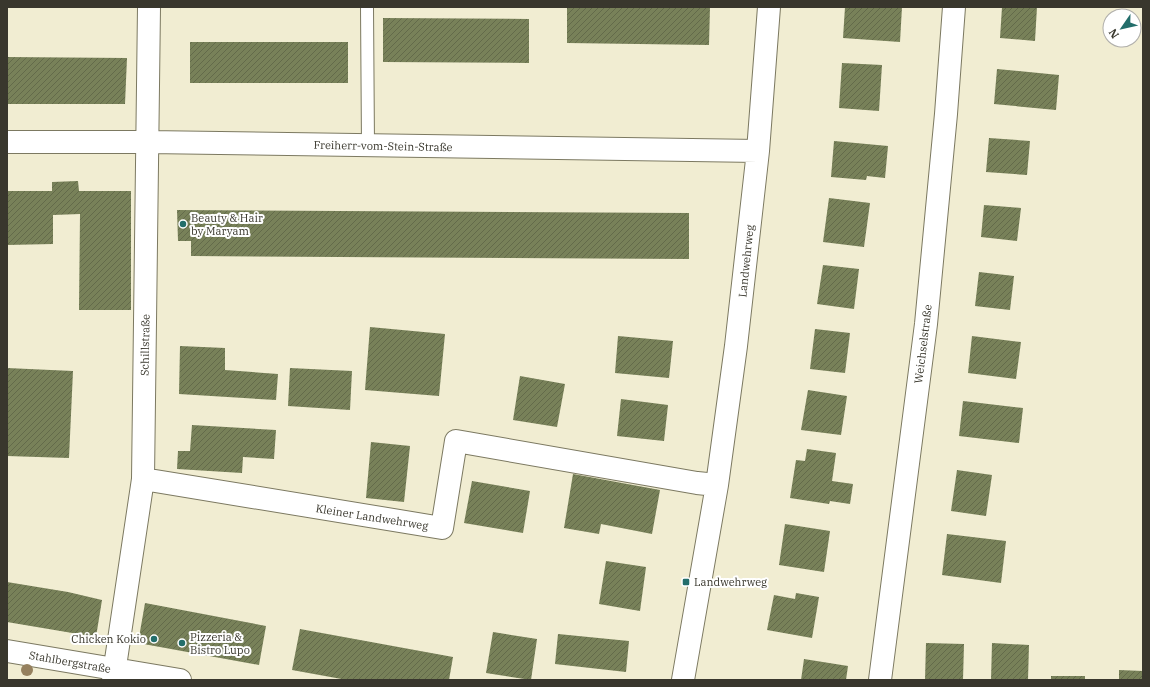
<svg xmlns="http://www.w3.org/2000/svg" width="1150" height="687" viewBox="0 0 1150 687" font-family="'IBM Plex Serif',serif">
  <defs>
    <pattern id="building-hatch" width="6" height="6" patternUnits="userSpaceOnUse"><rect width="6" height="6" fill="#788159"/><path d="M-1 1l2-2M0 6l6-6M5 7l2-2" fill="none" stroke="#636a4a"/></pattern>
  </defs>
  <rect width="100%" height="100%" fill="#f1edd2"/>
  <!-- building -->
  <path fill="url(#building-hatch)" d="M 567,7 L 710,7 L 709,45 L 567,43 Z
    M 845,7 L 902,7 L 900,42 L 843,38 Z
    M 1002,7 L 1037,7 L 1035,41 L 1000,38 Z
    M 383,18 L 529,19 L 529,63 L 383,62 Z
    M 190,42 L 348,42 L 348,83 L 190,83 Z
    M 7,57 L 127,58 L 125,104 L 7,104 Z
    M 842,63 L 882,65 L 879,111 L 839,108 Z
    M 997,69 L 1059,75 L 1056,110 L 994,104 Z
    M 989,138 L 1030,141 L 1027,175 L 986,172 Z
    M 834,141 L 888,146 L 885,178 L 867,176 L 866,180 L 831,177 Z
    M 78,181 L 79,191 L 131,191 L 131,310 L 79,310 L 80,214 L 53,215 L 53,244 L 7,245 L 7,191 L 52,191 L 52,182 Z
    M 829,198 L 870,203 L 864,247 L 823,242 Z
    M 984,205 L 1021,208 L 1017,241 L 981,237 Z
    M 177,210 L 689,213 L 689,259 L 191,256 L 191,241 L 178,241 Z
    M 823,265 L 859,269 L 854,309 L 817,304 Z
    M 979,272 L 1014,276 L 1010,310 L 975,306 Z
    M 370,327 L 445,334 L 439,396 L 365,390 Z
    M 815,329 L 850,333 L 845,373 L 810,369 Z
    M 618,336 L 673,341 L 669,378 L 615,373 Z
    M 972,336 L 1021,342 L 1016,379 L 968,373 Z
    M 180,346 L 225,348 L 225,370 L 278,374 L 276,400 L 179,394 Z
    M 7,368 L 73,371 L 69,458 L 7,456 Z
    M 290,368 L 352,371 L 350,410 L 288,406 Z
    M 520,376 L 565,384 L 557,427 L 513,420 Z
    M 808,390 L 847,396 L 841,435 L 801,430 Z
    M 621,399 L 668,405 L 664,441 L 617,436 Z
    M 963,401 L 1023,408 L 1019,443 L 959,436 Z
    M 192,425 L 276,430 L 274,459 L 243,457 L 242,473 L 177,469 L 178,451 L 190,451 Z
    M 371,442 L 410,446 L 404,502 L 366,498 Z
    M 807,449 L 836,453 L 832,481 L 853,484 L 850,504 L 830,501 L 829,504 L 790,498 L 796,460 L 805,461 Z
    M 957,470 L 992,475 L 986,516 L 951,511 Z
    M 573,474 L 660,490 L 652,534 L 601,524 L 599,534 L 564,528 Z
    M 472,481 L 530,491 L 523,533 L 464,523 Z
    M 785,524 L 830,531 L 824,572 L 779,565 Z
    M 947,534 L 1006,541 L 1001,583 L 942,575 Z
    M 606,561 L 646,567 L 640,611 L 599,604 Z
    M 7,582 L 68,592 L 102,600 L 96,637 L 7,622 Z
    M 796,593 L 819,597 L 812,638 L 767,630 L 774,595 L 795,599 Z
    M 145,603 L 266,626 L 259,665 L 138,643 Z
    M 300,629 L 453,657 L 449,680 L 347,680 L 292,670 Z
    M 493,632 L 537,639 L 531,680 L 486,673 Z
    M 558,634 L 629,641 L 626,672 L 555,664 Z
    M 926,643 L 964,644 L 963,680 L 925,680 Z
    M 992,643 L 1029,645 L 1028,680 L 991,680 Z
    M 804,659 L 848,666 L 846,680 L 801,680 Z
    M 1119,670 L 1143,671 L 1143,680 L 1119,680 Z
    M 1051,676 L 1085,676 L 1085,680 L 1051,680 Z"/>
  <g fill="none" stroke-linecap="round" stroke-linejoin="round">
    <!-- service casing -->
    <g stroke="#7c7961" stroke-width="14">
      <path id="service" d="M 367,7 L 368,146"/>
    </g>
    <!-- minor casing -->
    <g stroke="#7c7961" stroke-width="24">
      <path id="minor" d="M 7,142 L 148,142 L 758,151
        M 143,479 L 442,528 L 456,441 L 697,483 L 717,485
        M 7,651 L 180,680
        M 113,680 L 143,479 L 149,7
        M 683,680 L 717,485 L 736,346 L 758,151 L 769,7
        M 880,680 L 926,324 L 946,114 L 954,7"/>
    </g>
    <!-- service -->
    <use href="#service" stroke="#fff" stroke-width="12"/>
    <!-- minor -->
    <use href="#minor" stroke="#fff" stroke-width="22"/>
  </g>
  <!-- trees -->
  <circle fill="#95805e" cx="27" cy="670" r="6"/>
  <!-- markers -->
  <g fill="#236e6b" stroke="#fff" stroke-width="1.5">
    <circle cx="183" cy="224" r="4"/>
    <rect x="682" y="578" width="8" height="8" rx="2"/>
    <circle cx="154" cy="639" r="4"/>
    <circle cx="182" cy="643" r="4"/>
  </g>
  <g text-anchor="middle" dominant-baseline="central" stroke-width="4" stroke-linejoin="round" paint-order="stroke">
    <!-- street labels -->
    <g font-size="11" fill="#39372d" stroke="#fff">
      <text transform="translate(383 146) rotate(1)">Freiherr-vom-Stein-Straße</text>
      <text transform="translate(746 261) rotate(-84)">Landwehrweg</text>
      <text transform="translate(923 344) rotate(-83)">Weichselstraße</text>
      <text transform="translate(145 345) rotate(-89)">Schillstraße</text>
      <text transform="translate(372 517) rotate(9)">Kleiner Landwehrweg</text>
      <text transform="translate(70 662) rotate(10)">Stahlbergstraße</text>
    </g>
    <!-- poi labels -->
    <g font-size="11" fill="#39372d" stroke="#fff" text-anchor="start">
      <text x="191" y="218">Beauty &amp; Hair<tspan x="191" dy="13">by Maryam</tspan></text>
      <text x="694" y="582">Landwehrweg</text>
      <text x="190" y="637">Pizzeria &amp;<tspan x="190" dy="13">Bistro Lupo</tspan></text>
      <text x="146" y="639" text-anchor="end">Chicken Kokio</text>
    </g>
  </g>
  <!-- border -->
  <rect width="1150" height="687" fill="none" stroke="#39372d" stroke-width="16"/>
  <!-- north arrow -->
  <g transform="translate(1122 28) rotate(236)"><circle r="19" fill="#ffffff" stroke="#b0afab"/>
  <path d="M0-3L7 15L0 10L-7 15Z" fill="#236e6b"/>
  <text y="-6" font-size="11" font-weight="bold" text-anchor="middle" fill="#39372d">N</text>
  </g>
</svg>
